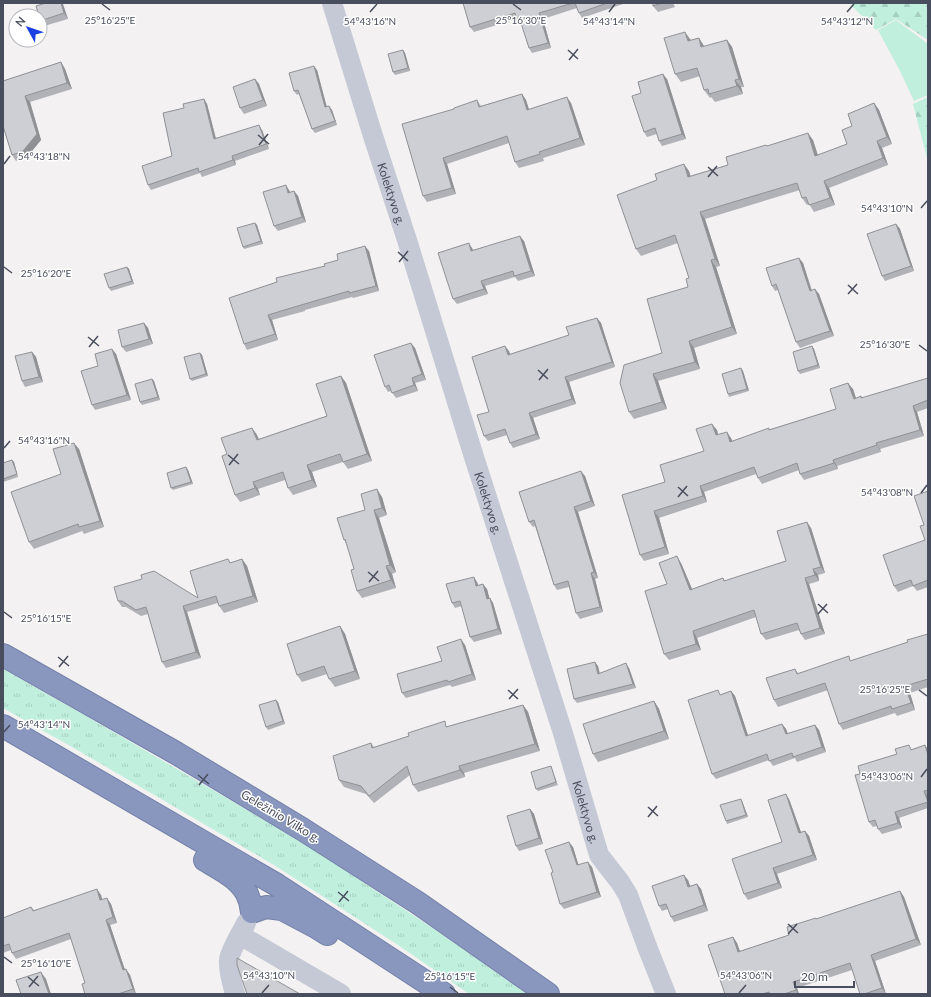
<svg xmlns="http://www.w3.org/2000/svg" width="931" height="997" viewBox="0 0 931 997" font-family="Lato,sans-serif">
  <defs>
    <pattern id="grass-tufts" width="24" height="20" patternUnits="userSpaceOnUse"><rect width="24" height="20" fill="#c0efde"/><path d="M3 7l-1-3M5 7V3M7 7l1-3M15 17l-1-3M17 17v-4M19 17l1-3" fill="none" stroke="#a6cfc1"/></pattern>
    <pattern id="forest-firs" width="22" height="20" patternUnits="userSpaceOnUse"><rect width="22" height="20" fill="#c0efde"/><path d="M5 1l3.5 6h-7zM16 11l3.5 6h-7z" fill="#a6cfc1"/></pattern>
  </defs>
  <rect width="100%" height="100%" fill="#f3f1f1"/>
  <!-- grass -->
  <path fill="url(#grass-tufts)" d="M 3,669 L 93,720 L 305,844 L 440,933 L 527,994 L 469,994 L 398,945 L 274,865 L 79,751 L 3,708 Z"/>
  <!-- forest -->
  <path fill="url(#forest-firs)" d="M 849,3 L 928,3 L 928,40 L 896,19 L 876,30 Z
    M 928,97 L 928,162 L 913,104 Z"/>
  <!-- park -->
  <path fill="#c0efde" d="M 896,20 L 928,44 L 928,95 L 914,101 L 900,71 L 878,30 Z"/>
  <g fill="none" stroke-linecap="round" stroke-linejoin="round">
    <!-- highway casing -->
    <g stroke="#7481aa" stroke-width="24">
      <path id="highway" d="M 3,655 L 176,753 L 302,829 L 418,903 L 548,994
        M 3,726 L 277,885 L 444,994
        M 205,860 C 222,870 243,880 249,899 C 251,903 251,908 252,912 L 266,907 L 282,909 L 316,927 L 327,934"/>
    </g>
    <!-- street -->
    <g stroke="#c5c9d5" stroke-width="20">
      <path id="s1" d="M 332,3 L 373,136 L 407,240 L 474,457 L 562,730 L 599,855 L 620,882 L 628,895 L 648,949 L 666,994"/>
      <path d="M 240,935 L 341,994"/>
      <path d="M 235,994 C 232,983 228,971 229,960 C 230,950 242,932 246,923"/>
    </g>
    <!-- highway -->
    <use href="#highway" stroke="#8996be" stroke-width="22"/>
  </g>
  <!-- wall -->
  <path fill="#b1b2b7" d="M 46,3 L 62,3 L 68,19 L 44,26 L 40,21 Z
    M 463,3 L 626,3 L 582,18 L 579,13 L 577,8 L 543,19 L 551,48 L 532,53 L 529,48 L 522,25 L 521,26 L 517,19 L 474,32 L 470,27 Z
    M 653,3 L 673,3 L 675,7 L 658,12 L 653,6 Z
    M 699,38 L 704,47 L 727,40 L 732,47 L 744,87 L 741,87 L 743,94 L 715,102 L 711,97 L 710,98 L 704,90 L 700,76 L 681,82 L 675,74 L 690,39 L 691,40 Z
    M 403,50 L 405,53 L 410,71 L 395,75 L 393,72 Z
    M 61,62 L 65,69 L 72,89 L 30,102 L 41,140 L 27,157 L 16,161 L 12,155 L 4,129 L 3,129 L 3,81 Z
    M 317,70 L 326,107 L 329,106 L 332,110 L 337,125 L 315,133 L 312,129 L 299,94 L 297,95 L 294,91 Z
    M 255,79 L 259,84 L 267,106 L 244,114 L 240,108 Z
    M 667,79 L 686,139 L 662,146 L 659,141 L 657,134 L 647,137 L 644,132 L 641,93 Z
    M 522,94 L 526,100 L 529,110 L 571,103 L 585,145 L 543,158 L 544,161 L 519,168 L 515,162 L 509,143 L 447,164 L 456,194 L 427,202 L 423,196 L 454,109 L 477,100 L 481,106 Z
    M 204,99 L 207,104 L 216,138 L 262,130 L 269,149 L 235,161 L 236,165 L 202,177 L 200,173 L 151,190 L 148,185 L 172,156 L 184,108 Z
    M 874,103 L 879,110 L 892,144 L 882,148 L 888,165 L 829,188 L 835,205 L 814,212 L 809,204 L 807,205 L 802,198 L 800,190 L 705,219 L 720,266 L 716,267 L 737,334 L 694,348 L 700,369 L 658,381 L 667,409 L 634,419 L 629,412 L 662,353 L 688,287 L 689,278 L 678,243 L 641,256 L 636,249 L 689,171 L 690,176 L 728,165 L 766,145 L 767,146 L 813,140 L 818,155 L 847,144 L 852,126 Z
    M 289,190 L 290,192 L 294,191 L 298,196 L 306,222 L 278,231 L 274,226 Z
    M 255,223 L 257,225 L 263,244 L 244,249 L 243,247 Z
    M 896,224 L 900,229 L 914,271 L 885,281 L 882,276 Z
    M 524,241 L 535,276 L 518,281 L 515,277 L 485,286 L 488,294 L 457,304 L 453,299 L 472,248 L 473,250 Z
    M 369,251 L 379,291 L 353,298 L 352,297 L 305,310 L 305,311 L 272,320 L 278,340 L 247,350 L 244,344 L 229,298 L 325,266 L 338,260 Z
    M 799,258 L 803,263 L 812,290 L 819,294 L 834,336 L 800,348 L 796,342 L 778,290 L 775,291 L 772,286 Z
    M 127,267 L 129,269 L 134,284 L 111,291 L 109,288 Z
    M 597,318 L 601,323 L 615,367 L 569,382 L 576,404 L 533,418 L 540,439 L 513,448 L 510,443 L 507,435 L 488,441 L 484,436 L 489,412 L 509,351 L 510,354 L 569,335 Z
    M 144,323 L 148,328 L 153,344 L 126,352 L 122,347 Z
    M 812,346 L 814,349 L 820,368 L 800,374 L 798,371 Z
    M 415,348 L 426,380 L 415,383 L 418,391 L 396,398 L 391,391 L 388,392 L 385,387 Z
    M 112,349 L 116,354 L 131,400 L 95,410 L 92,405 Z
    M 32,352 L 36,357 L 43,382 L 25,387 L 22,381 Z
    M 200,353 L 202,355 L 208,376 L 192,381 L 190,379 Z
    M 741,368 L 743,371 L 749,391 L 729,397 L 728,394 Z
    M 341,376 L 346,383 L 372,461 L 348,469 L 343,462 L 312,472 L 317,487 L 293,495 L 288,488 L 285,480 L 258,489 L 260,495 L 240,502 L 235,495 L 227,454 L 252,428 L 257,435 L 259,439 L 327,416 Z
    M 928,378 L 928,408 L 917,412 L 924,436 L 880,449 L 881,452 L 837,466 L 838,469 L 804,480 L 800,474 L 799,470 L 762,484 L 758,478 L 756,474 L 704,492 L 707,502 L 659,518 L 669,554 L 644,561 L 640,555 L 622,495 L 665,482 L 704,451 L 717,430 L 718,435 L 731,438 L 732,441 L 836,409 L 853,389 L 856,398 L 861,396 L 862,398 Z
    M 152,379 L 154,381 L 160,400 L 142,405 L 140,402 Z
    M 79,449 L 104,527 L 84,534 L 82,531 L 34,549 L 29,542 L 61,474 Z
    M 12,460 L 14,462 L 18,477 L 3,482 L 3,463 Z
    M 186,467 L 188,470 L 193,484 L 173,490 L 171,488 Z
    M 585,476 L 595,506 L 578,512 L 598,578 L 595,579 L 603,612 L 580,619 L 576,613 L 569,587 L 557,590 L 554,585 L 535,526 L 533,527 L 529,522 Z
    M 928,491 L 928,587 L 917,591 L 913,586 L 898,592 L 894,586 L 925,540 L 924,525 Z
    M 382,497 L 387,515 L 379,518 L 396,572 L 392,574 L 396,588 L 362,598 L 357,591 L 354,569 L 347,545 L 344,540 L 365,510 Z
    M 811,528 L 825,573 L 818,575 L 819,581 L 809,584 L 825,634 L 805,640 L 801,634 L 799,630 L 766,640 L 761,634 L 756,617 L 697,638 L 701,650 L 669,660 L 664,654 L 667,584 L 681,563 L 692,589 L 723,578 L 725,581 L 786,561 Z
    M 228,559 L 231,563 L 242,559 L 247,566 L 258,602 L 224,613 L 219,606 L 218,603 L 187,612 L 201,658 L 166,668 L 162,662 L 148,614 L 141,616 L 126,607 L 122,607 L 118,601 L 198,598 Z
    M 477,582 L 478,585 L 487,589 L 489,598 L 493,603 L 502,634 L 474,642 L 470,637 L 462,606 L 455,608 L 452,603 Z
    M 340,626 L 345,634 L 360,679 L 335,687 L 329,679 L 327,674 L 302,682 L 297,675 Z
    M 928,634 L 928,687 L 910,693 L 915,710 L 897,716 L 895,713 L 843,730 L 839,724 L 828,690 L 778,707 L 774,700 L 795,669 L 798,673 L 852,661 L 908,642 Z
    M 465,645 L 476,680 L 452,687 L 450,685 L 406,698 L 402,693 L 442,661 Z
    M 598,666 L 599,673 L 629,668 L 636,688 L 577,703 L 574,699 Z
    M 731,691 L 735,696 L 748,736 L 782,724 L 786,729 L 788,734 L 815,725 L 819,730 L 826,752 L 797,762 L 795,758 L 773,766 L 769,760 L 716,779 L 712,774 L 722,694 Z
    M 654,701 L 659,709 L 669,739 L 598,762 L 593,754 Z
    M 278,702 L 285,724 L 268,730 L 266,727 Z
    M 523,705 L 528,712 L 540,751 L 464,773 L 465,777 L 418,792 L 413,785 L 410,775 L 374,803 L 366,794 L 344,787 L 339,780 L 371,743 L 374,747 Z
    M 925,745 L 928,750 L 928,808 L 899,818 L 902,828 L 882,834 L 878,829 L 877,826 L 873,827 L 869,822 L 860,774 L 912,749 Z
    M 551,766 L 552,769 L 558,785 L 538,791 L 536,789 Z
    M 789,799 L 801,832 L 805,831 L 809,836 L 817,860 L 777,874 L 782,888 L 748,900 L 744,894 L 782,842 Z
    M 742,801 L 748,817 L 727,824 L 726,821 Z
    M 530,809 L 534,814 L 543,844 L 519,851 L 516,846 Z
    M 573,847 L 578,864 L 592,867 L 601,897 L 564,909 L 560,904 L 553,872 Z
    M 688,880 L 690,886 L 697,884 L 701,889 L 708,911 L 674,922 L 671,917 L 668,909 L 662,911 L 659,906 Z
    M 900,891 L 904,897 L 921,945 L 875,961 L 886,994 L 860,994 L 852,970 L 797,988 L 799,994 L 725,994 L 733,937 L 737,943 L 740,951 L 789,935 L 817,919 Z
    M 101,895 L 102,900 L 111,904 L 117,923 L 110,925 L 125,970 L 130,975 L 136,994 L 85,994 L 85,983 L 71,939 L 16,959 L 12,953 L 11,950 L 3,953 L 3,918 L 31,907 L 34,910 Z"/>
  <!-- shaded-wall -->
  <path fill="#909195" d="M 61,3 L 62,3 L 63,4 L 68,19 L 64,13 Z
    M 539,13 L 543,19 L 551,48 L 548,43 Z
    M 685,32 L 690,39 L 693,49 L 688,41 Z
    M 699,38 L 704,46 L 707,55 L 701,47 Z
    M 727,40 L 732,47 L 744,87 L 739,79 Z
    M 403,50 L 405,53 L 410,71 L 408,68 Z
    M 61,62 L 65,69 L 72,89 L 67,83 Z
    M 314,66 L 317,70 L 328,111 L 325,107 Z
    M 663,74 L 667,79 L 686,139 L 682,134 Z
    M 255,79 L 259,84 L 267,106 L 263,100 Z
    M 735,80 L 741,87 L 743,94 L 737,86 Z
    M 522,94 L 526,100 L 531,116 L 527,110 Z
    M 25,96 L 30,102 L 41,140 L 27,157 L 23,151 Z
    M 567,97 L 571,103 L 585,145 L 580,138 Z
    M 204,99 L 207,104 L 217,144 L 214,139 Z
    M 874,103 L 879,110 L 892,144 L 887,137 Z
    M 329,106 L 332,110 L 337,125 L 335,121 Z
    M 259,125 L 262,130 L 269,149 L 266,144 Z
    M 808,133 L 813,140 L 820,163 L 815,156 Z
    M 877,141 L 882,148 L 888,165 L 883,158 Z
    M 232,156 L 235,161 L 236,165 L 233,160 Z
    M 443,158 L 447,164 L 456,194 L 452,188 Z
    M 684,164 L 689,171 L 693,184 L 688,177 Z
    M 824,181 L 829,188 L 835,205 L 830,198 Z
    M 286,185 L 289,190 L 292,198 L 288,193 Z
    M 294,191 L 298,196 L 306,222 L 302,217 Z
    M 700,212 L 705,219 L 720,266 L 715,259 Z
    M 255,223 L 257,225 L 263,244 L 261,241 Z
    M 896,224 L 900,229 L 914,271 L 911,266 Z
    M 520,236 L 524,241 L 535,276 L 531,271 Z
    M 469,243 L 472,248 L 475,256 L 471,251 Z
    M 365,246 L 369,251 L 379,291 L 376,286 Z
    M 799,258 L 803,263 L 813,296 L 810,291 Z
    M 711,260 L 716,267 L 737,334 L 732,327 Z
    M 127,267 L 129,269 L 134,284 L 132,281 Z
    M 481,281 L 485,286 L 488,294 L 484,289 Z
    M 815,289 L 819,294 L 834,336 L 830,331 Z
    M 268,315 L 272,320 L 278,340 L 275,334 Z
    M 597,318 L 601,323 L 615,367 L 612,362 Z
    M 144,323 L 148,328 L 153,344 L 149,339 Z
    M 689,341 L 694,348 L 700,369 L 695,362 Z
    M 411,343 L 415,348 L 426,380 L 422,374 Z
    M 505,346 L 509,351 L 512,360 L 508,355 Z
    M 812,346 L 814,349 L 820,368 L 818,365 Z
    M 112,349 L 116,354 L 131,400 L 127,395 Z
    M 32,352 L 36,357 L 43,382 L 39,377 Z
    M 200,353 L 202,355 L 208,376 L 206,374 Z
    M 741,368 L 743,371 L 749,391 L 747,389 Z
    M 653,374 L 658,381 L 667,409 L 662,402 Z
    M 341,376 L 346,383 L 372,461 L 367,454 Z
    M 565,377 L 569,382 L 576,404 L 572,399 Z
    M 412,378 L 415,383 L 418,391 L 414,385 Z
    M 152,379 L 154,381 L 160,400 L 158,397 Z
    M 848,383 L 853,389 L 858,405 L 854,399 Z
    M 913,406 L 917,412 L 924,436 L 920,430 Z
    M 529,413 L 533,418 L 540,439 L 536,434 Z
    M 712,424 L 717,430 L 720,442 L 716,435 Z
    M 252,428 L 257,435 L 261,447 L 257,440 Z
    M 727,432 L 731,438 L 735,448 L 730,442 Z
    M 74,443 L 79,449 L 104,527 L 100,521 Z
    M 876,443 L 880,449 L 881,452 L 877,445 Z
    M 12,460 L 14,462 L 18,477 L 17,474 Z
    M 833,460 L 837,466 L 838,469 L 834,463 Z
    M 307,465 L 312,472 L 317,487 L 312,480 Z
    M 186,467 L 188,470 L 193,484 L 191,482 Z
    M 581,471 L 585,476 L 595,506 L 591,501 Z
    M 253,482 L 258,489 L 260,495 L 255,488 Z
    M 700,486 L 704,492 L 707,502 L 703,496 Z
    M 377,489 L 382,497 L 387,515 L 382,508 Z
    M 574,507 L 578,512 L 598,578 L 594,572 Z
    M 374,510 L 379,518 L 396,572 L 390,565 Z
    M 654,511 L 659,518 L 669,554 L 665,547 Z
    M 807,522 L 811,528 L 825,573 L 821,567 Z
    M 677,556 L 681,563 L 695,596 L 690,590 Z
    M 242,559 L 247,566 L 258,602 L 253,596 Z
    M 386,566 L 392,574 L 396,588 L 391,580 Z
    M 813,569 L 818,575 L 819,581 L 815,575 Z
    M 591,573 L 595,579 L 603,612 L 600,607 Z
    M 474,577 L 477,582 L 480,591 L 476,586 Z
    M 805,578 L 809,584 L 825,634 L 820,628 Z
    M 483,584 L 487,589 L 491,604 L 487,599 Z
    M 490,598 L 493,603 L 502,634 L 498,629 Z
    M 183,606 L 187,612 L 201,658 L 196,652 Z
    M 340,626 L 345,634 L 360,679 L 355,671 Z
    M 693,631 L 697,638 L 701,650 L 696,644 Z
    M 461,639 L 465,645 L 476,680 L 472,674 Z
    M 595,662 L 598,666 L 601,678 L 598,674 Z
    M 626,663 L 629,668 L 636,688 L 633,684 Z
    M 905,686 L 910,693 L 915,710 L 911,703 Z
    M 731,691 L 735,696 L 750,741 L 746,736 Z
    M 276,700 L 278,702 L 285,724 L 283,721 Z
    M 654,701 L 659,709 L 669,739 L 664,731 Z
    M 523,705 L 528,712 L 540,751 L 535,744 Z
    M 782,724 L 786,729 L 790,740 L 786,734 Z
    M 815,725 L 819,730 L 826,752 L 822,747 Z
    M 925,745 L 928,750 L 928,755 Z
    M 459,766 L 464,773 L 465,777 L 460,770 Z
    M 924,791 L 928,797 L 928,803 L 928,802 Z
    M 786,794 L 789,799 L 803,838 L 799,833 Z
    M 741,799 L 742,801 L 748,817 L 746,815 Z
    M 530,809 L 534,814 L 543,844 L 539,838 Z
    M 895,812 L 899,818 L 902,828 L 898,823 Z
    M 805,831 L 809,836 L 817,860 L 813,855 Z
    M 569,842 L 573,847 L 580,870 L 577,865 Z
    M 588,862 L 592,867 L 601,897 L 597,892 Z
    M 773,868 L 777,874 L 782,888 L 778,883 Z
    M 684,875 L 688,880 L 692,892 L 688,887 Z
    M 697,884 L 701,889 L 708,911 L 704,905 Z
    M 97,889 L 101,895 L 104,906 L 100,900 Z
    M 900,891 L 904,897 L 921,945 L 916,939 Z
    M 107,898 L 111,904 L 117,923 L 113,917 Z
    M 106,920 L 110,925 L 127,976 L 123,970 Z
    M 733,937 L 737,943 L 742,958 L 738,952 Z
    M 871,955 L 875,961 L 886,994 L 882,988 Z
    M 126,969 L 130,975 L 136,994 L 133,989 Z
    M 41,972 L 46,979 L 51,994 L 49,994 Z
    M 793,982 L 797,988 L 799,994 L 798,994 L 796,990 Z"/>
  <!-- building -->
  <path fill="#cecfd5" stroke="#909195" d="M 46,3 L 61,3 L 64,13 L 40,21 L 40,16 L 39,16 L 36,6 Z
    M 463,3 L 573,3 L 539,13 L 548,43 L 529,48 L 520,20 L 517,21 L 515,13 L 470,27 Z
    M 575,3 L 607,3 L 579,13 Z
    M 653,3 L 662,3 L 653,6 Z
    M 685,32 L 688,41 L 699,38 L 701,47 L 727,40 L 739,79 L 735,80 L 737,86 L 709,94 L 708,89 L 704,90 L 697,68 L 675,74 L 664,38 Z
    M 403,50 L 408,68 L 393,72 L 388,54 Z
    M 61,62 L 67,83 L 25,96 L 37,134 L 23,151 L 12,155 L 3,126 L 3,81 Z
    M 314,66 L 325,107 L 329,106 L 335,121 L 312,129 L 298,90 L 294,91 L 289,73 Z
    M 663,74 L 682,134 L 659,141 L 655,128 L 644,132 L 632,96 L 641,93 L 638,82 Z
    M 255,79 L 263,100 L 240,108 L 233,87 Z
    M 522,94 L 527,110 L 567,97 L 580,138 L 539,152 L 540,154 L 515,162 L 507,136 L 443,158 L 452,188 L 423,196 L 402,124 L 454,109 L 454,108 L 477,100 L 479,107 Z
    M 204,99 L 214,139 L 259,125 L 266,144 L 232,156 L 233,160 L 199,172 L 198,168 L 148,185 L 142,166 L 172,156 L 163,113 L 184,108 L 183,104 Z
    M 874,103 L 887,137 L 877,141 L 883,158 L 824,181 L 830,198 L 809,205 L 806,197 L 802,198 L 797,183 L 700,212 L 715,259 L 711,260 L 732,327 L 689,341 L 695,362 L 653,374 L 662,402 L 629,412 L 620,383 L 624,365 L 662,353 L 647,299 L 688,287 L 686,279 L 689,278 L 675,235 L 636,249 L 617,195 L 657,180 L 655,174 L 684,164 L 688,177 L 728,165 L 726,157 L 766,145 L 767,146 L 808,133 L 815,156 L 847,144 L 842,130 L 852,126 L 848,114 Z
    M 286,185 L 288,193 L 294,191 L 302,217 L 274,226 L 263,192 Z
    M 255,223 L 261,241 L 243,247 L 237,228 Z
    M 896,224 L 911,266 L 882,276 L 867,234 Z
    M 520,236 L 531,271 L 514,276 L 513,271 L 481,281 L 484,289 L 453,299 L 438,253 L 469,243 L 471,251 Z
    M 365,246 L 376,286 L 349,293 L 349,291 L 301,305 L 268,315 L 275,334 L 244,344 L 229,298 L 277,282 L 276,278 L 325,266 L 324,264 L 338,260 L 337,254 Z
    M 799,258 L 810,291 L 815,289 L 830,331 L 796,342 L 776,284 L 772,286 L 766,268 Z
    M 127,267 L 132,281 L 109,288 L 104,274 Z
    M 597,318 L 612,362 L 565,377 L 572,399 L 529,413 L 536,434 L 510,443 L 505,429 L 484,436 L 477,415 L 489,412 L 472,357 L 505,346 L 508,355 L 569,335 L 566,327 Z
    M 144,323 L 149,339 L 122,347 L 118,330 Z
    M 411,343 L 422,374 L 412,378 L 414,385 L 392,393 L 389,385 L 385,387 L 374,355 Z
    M 812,346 L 818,365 L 798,371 L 793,352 Z
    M 112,349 L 127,395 L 92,405 L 81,371 L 98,366 L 95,354 Z
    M 32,352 L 39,377 L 22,381 L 15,356 Z
    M 200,353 L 206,374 L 190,379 L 184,357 Z
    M 741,368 L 747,389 L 728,394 L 722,374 Z
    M 341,376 L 367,454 L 343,462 L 340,454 L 307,465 L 312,480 L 288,488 L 283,472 L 253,482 L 255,488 L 235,495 L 222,456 L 227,454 L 221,438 L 252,428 L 257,440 L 327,416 L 316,384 Z
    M 928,378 L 928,400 L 913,406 L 920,430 L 876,443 L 877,445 L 833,460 L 834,463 L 800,474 L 797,463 L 758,478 L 754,467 L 700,486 L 703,496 L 654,511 L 665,547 L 640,555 L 622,495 L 665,482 L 660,465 L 704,451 L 696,429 L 712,424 L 716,435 L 727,432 L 730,442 L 769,428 L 769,430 L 836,409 L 830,389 L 848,383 L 854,399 L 861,396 L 861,398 Z
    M 152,379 L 158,397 L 140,402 L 135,384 Z
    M 74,443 L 100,521 L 79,527 L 78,524 L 29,542 L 11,492 L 61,474 L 53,449 Z
    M 12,460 L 17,474 L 3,479 L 3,463 Z
    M 186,467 L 191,482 L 171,488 L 167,473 Z
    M 581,471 L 591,501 L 574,507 L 594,572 L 591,573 L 600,607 L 576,613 L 568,581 L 554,585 L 534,520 L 529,522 L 519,492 Z
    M 377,489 L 382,508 L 374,510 L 390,565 L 386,566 L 391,580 L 357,591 L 351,570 L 354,569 L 345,539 L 344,540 L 337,518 L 365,510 L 361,494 Z
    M 928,491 L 928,580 L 913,586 L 911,580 L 894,586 L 883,555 L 925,540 L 920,526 L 924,525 L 914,496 Z
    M 807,522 L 821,567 L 813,569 L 815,575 L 805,578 L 820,628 L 801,634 L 797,623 L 761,634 L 754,610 L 693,631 L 696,644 L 664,654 L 645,591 L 667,584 L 659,563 L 677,556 L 690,590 L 723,578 L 724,581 L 786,561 L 777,531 Z
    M 228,559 L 230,563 L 242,559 L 253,596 L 219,606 L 216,596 L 183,606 L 196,652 L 162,662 L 146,607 L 136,610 L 122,601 L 118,601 L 114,587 L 142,579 L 141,575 L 154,571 L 198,598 L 190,571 Z
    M 474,577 L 476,586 L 483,584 L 487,599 L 490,598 L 498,629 L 470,637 L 460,601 L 452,603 L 446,584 Z
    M 340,626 L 355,671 L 329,679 L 324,666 L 297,675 L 287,644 Z
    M 928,634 L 928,679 L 905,686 L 911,703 L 892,709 L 891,706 L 839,724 L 825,683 L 774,700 L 766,678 L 795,669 L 797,674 L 849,656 L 850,661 L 908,642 L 907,640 Z
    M 461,639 L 472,674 L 448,682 L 447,680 L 402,693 L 397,674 L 442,661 L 437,647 Z
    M 595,662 L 598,674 L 626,663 L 633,684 L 574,699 L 567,669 Z
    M 718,690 L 720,695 L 731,691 L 746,736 L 782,724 L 786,734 L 815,725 L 822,747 L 793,757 L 792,753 L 769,761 L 767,754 L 712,774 L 688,700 Z
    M 276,700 L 283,721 L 266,727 L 259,705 Z
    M 654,701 L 664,731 L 593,754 L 583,724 Z
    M 523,705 L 535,744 L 459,766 L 460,770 L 413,785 L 407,766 L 369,796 L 361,786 L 339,780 L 333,756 L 371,743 L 372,748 L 409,736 L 408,733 L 445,721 L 446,727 Z
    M 909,745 L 911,750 L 925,745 L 928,755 L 928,790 L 924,791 L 928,802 L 895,812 L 898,823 L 878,829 L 875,820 L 869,822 L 855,775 L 860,774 L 858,766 L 897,754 L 895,749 Z
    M 551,766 L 556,782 L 536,789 L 531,772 Z
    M 786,794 L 799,833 L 805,831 L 813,855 L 773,868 L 778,883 L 744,894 L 732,859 L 782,842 L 768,800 Z
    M 741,799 L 746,815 L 726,821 L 720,805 Z
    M 530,809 L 539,838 L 516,846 L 507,816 Z
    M 569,842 L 577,865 L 588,862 L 597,892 L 560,904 L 551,873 L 553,872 L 545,850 Z
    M 684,875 L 688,887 L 697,884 L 704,905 L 671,917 L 666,904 L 659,906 L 652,886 Z
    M 97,889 L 100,900 L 107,898 L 113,917 L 106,920 L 123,970 L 126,969 L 133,989 L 118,994 L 85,994 L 82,984 L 85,983 L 69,933 L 12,953 L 9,944 L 3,946 L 3,918 L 31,907 L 33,911 Z
    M 900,891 L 916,939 L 871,955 L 882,988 L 864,994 L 860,994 L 850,963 L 793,982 L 796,990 L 784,994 L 770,994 L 769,992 L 762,994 L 725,994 L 708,945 L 733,937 L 738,952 L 789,935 L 787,927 L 816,918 L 816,919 Z
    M 237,958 L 300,994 L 247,994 L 237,965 Z
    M 41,972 L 49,994 L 21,994 L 16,980 Z"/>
  <!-- ticks -->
  <path fill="none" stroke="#494e5e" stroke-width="1.5" d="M 102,4 L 110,10M 513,4 L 521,10M 370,12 L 377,4M 609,12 L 615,4M 847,12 L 854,4M 568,50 L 578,59M 569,60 L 578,49M 258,135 L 269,144M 259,145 L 268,134M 4,164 L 10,156M 708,167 L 718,176M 708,177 L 717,166M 921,208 L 927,201M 398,252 L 408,261M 399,262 L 408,251M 4,267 L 12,273M 848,285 L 858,294M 848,294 L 857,284M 88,337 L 99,346M 919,345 L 927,351M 89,347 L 98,336M 538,370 L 548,379M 539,380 L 548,369M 4,448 L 10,441M 228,455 L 239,464M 229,465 L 238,454M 678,487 L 688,496M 921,493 L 927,485M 678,497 L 687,486M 368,572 L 379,581M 369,582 L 378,571M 818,604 L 828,613M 4,612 L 12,618M 818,614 L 827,604M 58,657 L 69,666M 59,667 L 68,656M 508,690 L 518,699M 919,690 L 927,696M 509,699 L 518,689M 4,732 L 10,725M 198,775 L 209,784M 921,777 L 927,769M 199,785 L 208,774M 648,807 L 658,816M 648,817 L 657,806M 338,892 L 349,901M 339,902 L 348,891M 788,924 L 798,933M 788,934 L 797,924M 4,957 L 12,963M 28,977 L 39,986M 29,987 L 38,976M 450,987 L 458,993M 262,993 L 269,985M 739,993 L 746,985"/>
  <g text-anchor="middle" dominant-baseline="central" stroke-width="3" stroke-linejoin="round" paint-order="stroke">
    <!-- street labels -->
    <g font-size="12" fill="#494e5e" stroke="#fff">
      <text stroke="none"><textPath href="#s1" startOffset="200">Kolektyvo g.</textPath></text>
      <text stroke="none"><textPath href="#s1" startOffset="524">Kolektyvo g.</textPath></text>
      <text stroke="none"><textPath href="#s1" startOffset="848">Kolektyvo g.</textPath></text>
      <text transform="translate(281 816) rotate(31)">Geležinio Vilko g.</text>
    </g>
  </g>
  <g font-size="10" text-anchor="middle" fill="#494e5e" stroke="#fff" stroke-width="3" stroke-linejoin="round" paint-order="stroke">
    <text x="110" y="24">25°16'25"E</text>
    <text x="521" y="24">25°16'30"E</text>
    <text x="370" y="25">54°43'16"N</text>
    <text x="609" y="25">54°43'14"N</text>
    <text x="847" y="25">54°43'12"N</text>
    <text x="44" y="160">54°43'18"N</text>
    <text x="887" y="212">54°43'10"N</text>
    <text x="46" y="277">25°16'20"E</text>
    <text x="885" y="348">25°16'30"E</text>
    <text x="44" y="444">54°43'16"N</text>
    <text x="887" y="496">54°43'08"N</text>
    <text x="46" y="622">25°16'15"E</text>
    <text x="885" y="693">25°16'25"E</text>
    <text x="44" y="728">54°43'14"N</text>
    <text x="887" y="780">54°43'06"N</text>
    <text x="46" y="967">25°16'10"E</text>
    <text x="269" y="979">54°43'10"N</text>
    <text x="746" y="979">54°43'06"N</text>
    <text x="450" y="980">25°16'15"E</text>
  </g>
  <!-- border -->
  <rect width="931" height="997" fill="none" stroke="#494e5e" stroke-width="8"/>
  <!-- north arrow -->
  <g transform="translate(28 28) rotate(310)"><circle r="19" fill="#ffffff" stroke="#b6b8bf"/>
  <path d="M0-3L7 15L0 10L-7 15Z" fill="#1b40e2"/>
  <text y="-6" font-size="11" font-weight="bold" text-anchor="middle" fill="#494e5e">N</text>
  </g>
  <!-- scale -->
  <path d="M795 981v6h59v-6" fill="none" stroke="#494e5e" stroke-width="2"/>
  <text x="801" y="981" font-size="12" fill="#494e5e" stroke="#ffffff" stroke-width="3" paint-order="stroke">20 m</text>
</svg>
